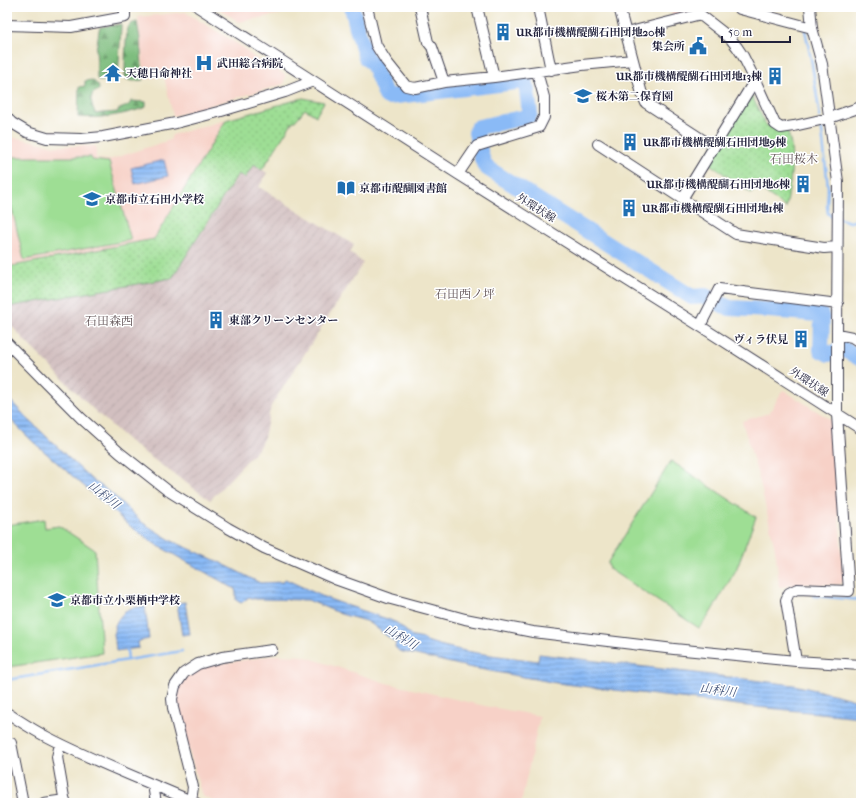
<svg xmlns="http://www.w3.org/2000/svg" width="868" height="810" viewBox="0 0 868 810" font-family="'IM FELL French Canon','Noto Serif JP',serif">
  <defs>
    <pattern id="industrial-furrows" width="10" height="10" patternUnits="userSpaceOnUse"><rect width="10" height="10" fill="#d2bfc0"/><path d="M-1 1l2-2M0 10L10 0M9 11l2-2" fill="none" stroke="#b4a4a6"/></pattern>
    <pattern id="grass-dots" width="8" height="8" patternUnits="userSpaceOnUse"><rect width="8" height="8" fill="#9ede94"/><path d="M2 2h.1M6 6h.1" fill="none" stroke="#88be80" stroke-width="1.8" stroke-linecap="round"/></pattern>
    <pattern id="forest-firs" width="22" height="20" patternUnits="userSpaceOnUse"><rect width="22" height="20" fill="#7ebd7e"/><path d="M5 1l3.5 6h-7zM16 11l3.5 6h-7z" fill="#679968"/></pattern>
    <pattern id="water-rules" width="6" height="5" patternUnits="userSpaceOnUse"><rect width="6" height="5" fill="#8abaf6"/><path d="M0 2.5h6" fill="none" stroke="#7097c8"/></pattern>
  </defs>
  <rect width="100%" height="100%" fill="#fff"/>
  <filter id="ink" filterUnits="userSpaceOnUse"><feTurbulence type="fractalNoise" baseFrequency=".025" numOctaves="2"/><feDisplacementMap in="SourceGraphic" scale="8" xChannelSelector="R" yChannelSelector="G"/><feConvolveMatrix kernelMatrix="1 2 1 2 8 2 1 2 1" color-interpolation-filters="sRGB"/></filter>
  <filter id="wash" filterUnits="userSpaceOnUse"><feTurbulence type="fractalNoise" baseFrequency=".012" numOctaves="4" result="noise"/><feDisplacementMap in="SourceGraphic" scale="16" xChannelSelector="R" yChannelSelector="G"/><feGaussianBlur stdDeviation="0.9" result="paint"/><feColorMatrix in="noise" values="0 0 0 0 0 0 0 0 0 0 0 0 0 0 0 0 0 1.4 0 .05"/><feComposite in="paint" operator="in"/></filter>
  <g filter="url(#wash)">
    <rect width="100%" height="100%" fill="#ede5c9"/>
    <!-- built -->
    <path fill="#f7d1c7" d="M 216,7 L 316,7 L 239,22 Z
      M 670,7 L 702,7 L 697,13 L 673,19 Z
      M 185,12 L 244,48 L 252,56 L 270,67 L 276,69 L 285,75 L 284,84 L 173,116 L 164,76 L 145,79 L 138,17 Z
      M 226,120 L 154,239 L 7,267 L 7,138 L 18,138 L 55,146 L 96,146 L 96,159 L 109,160 L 170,140 L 172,135 Z
      M 783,390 L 831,420 L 844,579 L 839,585 L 808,584 L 779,587 L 776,554 L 773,540 L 761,486 L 742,421 L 769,413 Z
      M 276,655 L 303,656 L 386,683 L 485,706 L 540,716 L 521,803 L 218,803 L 202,796 L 176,706 L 175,696 L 180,683 L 198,667 Z"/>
    <!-- industrial -->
    <path fill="url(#industrial-furrows)" d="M 254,164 L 267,173 L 259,187 L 354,245 L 350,252 L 363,263 L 271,406 L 264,437 L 258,449 L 210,500 L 135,446 L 95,411 L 28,344 L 7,321 L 7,307 L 172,278 L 239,174 Z"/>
    <!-- grass -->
    <path fill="url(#grass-dots)" stroke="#608068" d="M 749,90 L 766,125 L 787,131 C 796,149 790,188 786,208 L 757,186 L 751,193 L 704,160 Z
      M 303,98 L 324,102 L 316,116 L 305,109 L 295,121 L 293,121 L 262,170 L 254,164 L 245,178 L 238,174 L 172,278 L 7,307 L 7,267 L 154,239 L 226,120 Z"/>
    <!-- forest -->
    <path fill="url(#forest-firs)" stroke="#50705c" d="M 137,22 L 140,39 L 143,80 C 136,81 130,82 125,78 C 125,68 125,33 129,26 C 131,23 134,23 137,22 Z
      M 121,24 L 121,27 L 118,79 L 115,80 L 110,80 L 100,81 L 97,79 L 97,66 L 96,50 L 98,38 L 99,30 L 101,27 Z
      M 92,80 L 98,85 L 99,89 C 98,91 95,92 93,93 C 89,98 93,110 96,114 C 104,112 110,113 118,112 L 118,110 C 122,107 130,107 131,101 C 136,101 141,102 146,102 L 146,107 C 125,115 100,119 78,117 L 79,87 L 85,86 L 85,81 Z"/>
    <!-- garden -->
    <path fill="#9ede94" stroke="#608068" d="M 10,157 L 91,157 L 92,160 L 109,162 L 131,240 L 24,260 L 7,188 L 9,187 L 12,168 Z
      M 671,461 L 756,517 L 736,570 L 708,617 L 699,628 L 609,569 L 608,562 Z
      M 44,519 L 45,528 L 59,526 L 95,550 L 102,653 L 8,667 L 7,663 L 7,525 Z"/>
    <!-- water -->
    <path fill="url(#water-rules)" stroke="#566e98" d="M 164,160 L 168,176 L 135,184 L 131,168 Z
      M 7,397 L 27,418 L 91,479 L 110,492 L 143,523 L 172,541 L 219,562 L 260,583 L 283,582 L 285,579 L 326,598 L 390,620 L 397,623 L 413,637 L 424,639 L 426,641 C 462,653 500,656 538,661 L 539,654 L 794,685 L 837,695 L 861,702 L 861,717 L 746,706 L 557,683 L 468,667 L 399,651 L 395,647 L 396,643 L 369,622 L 341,614 L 308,600 L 255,599 L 249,597 L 241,603 L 236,600 L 236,593 L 235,589 L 155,544 L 130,526 L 31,440 L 7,416 Z
      M 185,602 L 190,634 L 182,635 L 177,603 Z
      M 145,606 L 149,639 L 139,641 L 138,643 L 139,648 L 116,651 C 116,645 114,638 114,632 C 114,622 123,611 132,608 C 136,607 141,607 145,606 Z"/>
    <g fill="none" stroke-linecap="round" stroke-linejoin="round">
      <!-- stream -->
      <path stroke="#8abaf6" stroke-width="2.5" d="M 805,30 L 812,64 L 820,117
        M 821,122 L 828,187 L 827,206 L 828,213 L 832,217 L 835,218
        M 840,219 L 850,222 L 861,219
        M 813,596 L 861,600
        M 127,650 L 128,660
        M 7,680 L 182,651"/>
      <!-- river -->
      <path stroke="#8abaf6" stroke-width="16" d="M 352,7 L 357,28 L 366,58 L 373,64 L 386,96 L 388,97 L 524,81 L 526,83 L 530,113 L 529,116 L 526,117 L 479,127 L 477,129 L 476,133 C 479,143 480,160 487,168 L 692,297 L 705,296 L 725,306 L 730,308 L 769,310 L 819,314 L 821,315 L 822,319 L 821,350 L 829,354 L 843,349 L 861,359"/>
    </g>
  </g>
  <g filter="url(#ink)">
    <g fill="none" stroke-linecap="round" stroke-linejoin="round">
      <!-- minor casing -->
      <g stroke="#403f50" stroke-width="12">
        <path id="minor" d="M 198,7 L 458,174 L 700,326 L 861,429
          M 367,7 L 376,45 L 386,61 L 406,86 L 415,88 L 444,82 L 494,77 L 582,65 L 633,60 L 619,7
          M 420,7 L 428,42 L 432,47 L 444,82
          M 477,7 L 494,77
          M 538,7 L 551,70
          M 738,7 L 740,9 L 812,28
          M 810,7 L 812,28 L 822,64 L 838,182 L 837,334 L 852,337 L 861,343
          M 7,25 L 71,27 L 125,17 L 125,7
          M 626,33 L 697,15 L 698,13 L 730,38 L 737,47 L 743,56 L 755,80 L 775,124 L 781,128 L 794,126 L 829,118 L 861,107
          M 633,60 L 642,94 L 646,103 L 703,140
          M 7,118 L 12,123 L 27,132 L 47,138 L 81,139 L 103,137 L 176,123 L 218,112 L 285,92 L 313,81
          M 598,144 L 736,234 L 824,248 L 837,247
          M 458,174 L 477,146 L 539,127 L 544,117 L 544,97 L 537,72
          M 682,199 L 755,80
          M 700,326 L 719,289 L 838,304
          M 7,343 L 81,418 L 120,453 L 167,490 L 228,528 L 264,548 L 335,579 L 391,599 L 465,619 L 533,632 L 674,649 L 796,661 L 861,665
          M 796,661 L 786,600 L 789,593 L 797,589 L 849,591 L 837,414 L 837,334
          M 7,713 C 20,721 33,730 47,737 C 95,762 146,781 196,803
          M 11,743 L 23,803
          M 60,744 L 57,757 L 65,803
          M 153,785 L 156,803
          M 191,801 L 193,787 L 173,708 L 172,699 L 175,686 L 184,673 L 198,664 L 222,657 L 272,650
          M 44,803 L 65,800"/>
      </g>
      <!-- minor -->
      <use href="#minor" stroke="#fff" stroke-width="10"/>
    </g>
  </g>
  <!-- icons -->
  <defs>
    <g id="building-bare" transform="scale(1.38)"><path d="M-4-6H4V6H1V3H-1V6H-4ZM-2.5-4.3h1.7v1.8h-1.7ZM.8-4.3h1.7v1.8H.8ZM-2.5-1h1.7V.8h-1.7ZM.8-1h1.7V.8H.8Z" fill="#1f6fb2" stroke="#fff" stroke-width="2.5" paint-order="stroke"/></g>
    <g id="civic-bare" transform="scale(1.38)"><path d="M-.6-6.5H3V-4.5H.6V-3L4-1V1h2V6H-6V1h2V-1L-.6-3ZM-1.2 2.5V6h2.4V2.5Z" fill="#1f6fb2" stroke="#fff" stroke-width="2.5" paint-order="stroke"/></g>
    <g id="hospital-bare" transform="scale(1.38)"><path d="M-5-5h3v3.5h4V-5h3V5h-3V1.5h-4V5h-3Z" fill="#1f6fb2" stroke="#fff" stroke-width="2.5" paint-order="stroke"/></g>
    <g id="temple-bare" transform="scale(1.38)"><path d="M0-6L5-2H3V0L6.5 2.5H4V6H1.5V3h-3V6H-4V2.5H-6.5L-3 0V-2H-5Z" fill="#1f6fb2" stroke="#fff" stroke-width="2.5" paint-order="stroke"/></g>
    <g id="school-bare" transform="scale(1.38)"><path d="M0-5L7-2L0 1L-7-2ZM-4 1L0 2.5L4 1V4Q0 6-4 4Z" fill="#1f6fb2" stroke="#fff" stroke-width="2.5" paint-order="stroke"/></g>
    <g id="library-bare" transform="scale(1.38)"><path d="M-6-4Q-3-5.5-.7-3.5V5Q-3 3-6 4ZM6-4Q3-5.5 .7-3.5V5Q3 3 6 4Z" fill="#1f6fb2" stroke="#fff" stroke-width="2.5" paint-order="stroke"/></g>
  </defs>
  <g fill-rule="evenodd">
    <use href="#building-bare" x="503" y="32"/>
    <use href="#civic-bare" x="698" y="46"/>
    <use href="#hospital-bare" x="204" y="63"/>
    <use href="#temple-bare" x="113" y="73"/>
    <use href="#building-bare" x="775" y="76"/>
    <use href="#school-bare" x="583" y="96"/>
    <use href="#building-bare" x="630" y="142"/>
    <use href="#building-bare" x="803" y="184"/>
    <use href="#library-bare" x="346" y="188"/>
    <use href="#school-bare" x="92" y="199"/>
    <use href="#building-bare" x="629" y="208"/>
    <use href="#building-bare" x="216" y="320"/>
    <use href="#building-bare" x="801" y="339"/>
    <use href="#school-bare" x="57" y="600"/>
  </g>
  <g text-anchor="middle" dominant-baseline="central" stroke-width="3" stroke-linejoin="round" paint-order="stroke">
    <!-- poi labels -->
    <g font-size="11" font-weight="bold" fill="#22223b" stroke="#fff" text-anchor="start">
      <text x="516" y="32">UR都市機構醍醐石田団地20棟</text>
      <text x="685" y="46" text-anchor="end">集会所</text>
      <text x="217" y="63">武田総合病院</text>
      <text x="126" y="73">天穂日命神社</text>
      <text x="762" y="76" text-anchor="end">UR都市機構醍醐石田団地13棟</text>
      <text x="596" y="96">桜木第二保育園</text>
      <text x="643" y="142">UR都市機構醍醐石田団地9棟</text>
      <text x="790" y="184" text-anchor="end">UR都市機構醍醐石田団地6棟</text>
      <text x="359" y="188">京都市醍醐図書館</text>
      <text x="105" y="199">京都市立石田小学校</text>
      <text x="642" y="208">UR都市機構醍醐石田団地1棟</text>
      <text x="229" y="320">東部クリーンセンター</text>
      <text x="788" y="339" text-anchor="end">ヴィラ伏見</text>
      <text x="70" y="600">京都市立小栗栖中学校</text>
    </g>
    <!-- street labels -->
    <g font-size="11" fill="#22223b" stroke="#fff">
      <text transform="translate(536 208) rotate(32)">外環状線</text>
      <text transform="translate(809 382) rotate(33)">外環状線</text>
    </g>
    <!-- neighbourhood labels -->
    <g font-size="12" fill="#605255" stroke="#fff">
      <text x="794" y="159">石田桜木</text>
      <text x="465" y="294">石田西ノ坪</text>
      <text x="109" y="321">石田森西</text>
    </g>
    <!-- water labels -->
    <g font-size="12" font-style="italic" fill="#46577c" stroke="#fff">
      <text transform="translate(104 495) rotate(39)">山科川</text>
      <text transform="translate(401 637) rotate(31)">山科川</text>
      <text transform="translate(718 690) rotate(8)">山科川</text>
    </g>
  </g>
  <!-- margin -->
  <rect width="868" height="810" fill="none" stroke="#fff" stroke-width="24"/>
  <!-- scale -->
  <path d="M722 36v6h68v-6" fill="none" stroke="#22223b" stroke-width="2"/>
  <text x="728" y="36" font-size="12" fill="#22223b" stroke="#ffffff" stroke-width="3" paint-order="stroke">50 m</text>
</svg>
